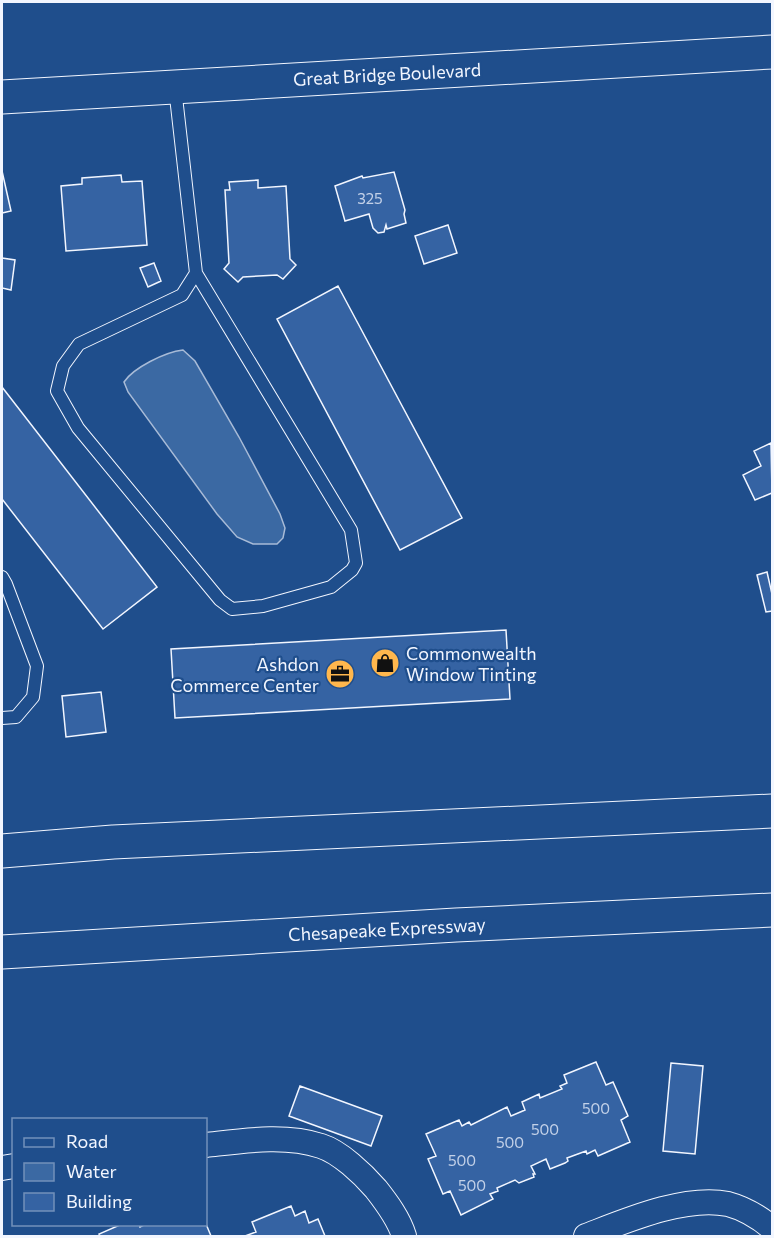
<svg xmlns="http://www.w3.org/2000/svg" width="774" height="1238" viewBox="0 0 774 1238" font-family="Commissioner,sans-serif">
  <rect width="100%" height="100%" fill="#1f4e8c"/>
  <!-- water -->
  <path fill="#3b69a3" stroke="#a8bbd7" stroke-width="1.5" d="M 183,350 L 195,361 L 239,437 L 280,514 L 285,528 L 283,538 L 277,544 L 253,544 L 237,537 L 217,514 L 128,392 L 124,382 C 133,368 165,352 183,350 Z"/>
  <!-- building -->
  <path fill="#3563a3" stroke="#f2f6ff" stroke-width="1.5" d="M 2,171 L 11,211 L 2,213 Z
    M 394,172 L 405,210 L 404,214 L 406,223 L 387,229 L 386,225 L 384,232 L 378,233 L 373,228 L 369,214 L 345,221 L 335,186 L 362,176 L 363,178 Z
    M 121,175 L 122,182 L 142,181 L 147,245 L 66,251 L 61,186 L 82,184 L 82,178 Z
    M 258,180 L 258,188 L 286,186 L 290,259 L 296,265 L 283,279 L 277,275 L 243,277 L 238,282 L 224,269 L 229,263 L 225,190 L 230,190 L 229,182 Z
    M 448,225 L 457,253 L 424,264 L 415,236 Z
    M 2,258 L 15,260 L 11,290 L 2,288 Z
    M 154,263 L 161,281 L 148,287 L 140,268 Z
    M 338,286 L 462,518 L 400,550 L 277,319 Z
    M 2,387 L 157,587 L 103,629 L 2,499 Z
    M 771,443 L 772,493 L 755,500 L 743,475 L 761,466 L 754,451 Z
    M 767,572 L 772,594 L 772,611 L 766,612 L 757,575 Z
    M 506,630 L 510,699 L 175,718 L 171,649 Z
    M 101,692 L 106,732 L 66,737 L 62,696 Z
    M 596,1062 L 606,1085 L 613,1082 L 628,1116 L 621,1120 L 630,1142 L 598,1156 L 595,1150 L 587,1154 L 586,1151 L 567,1158 L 568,1161 L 565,1163 L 550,1169 L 546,1159 L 531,1166 L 535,1174 L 533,1174 L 534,1177 L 519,1183 L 515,1180 L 497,1188 L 498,1191 L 490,1194 L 493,1199 L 461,1215 L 450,1191 L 443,1194 L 428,1159 L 436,1156 L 426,1134 L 459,1120 L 462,1126 L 469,1122 L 471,1125 L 507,1107 L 511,1116 L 525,1110 L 522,1102 L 539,1094 L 540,1098 L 562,1089 L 560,1086 L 567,1083 L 564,1075 Z
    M 671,1063 L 703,1066 L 695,1154 L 663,1151 Z
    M 300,1086 L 382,1116 L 371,1146 L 289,1116 Z
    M 291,1206 L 295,1216 L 305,1211 L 309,1223 L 318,1219 L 325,1236 L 245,1236 L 256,1232 L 252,1222 Z
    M 122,1224 L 139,1224 L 140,1227 L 146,1224 L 206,1224 L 211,1236 L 100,1236 L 99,1234 Z"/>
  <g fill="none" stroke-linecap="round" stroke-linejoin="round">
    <!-- lane casing -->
    <g stroke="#f2f6ff" stroke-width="14">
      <path id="lane" d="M 175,88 L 196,273 L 182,295 L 79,344 L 63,366 L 57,391 L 78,428 L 220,600 L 232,609 L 263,606 L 331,587 L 352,570 L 356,563 L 351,530 L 196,273
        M 2,577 L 6,584 L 37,666 L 33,697 L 16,717 L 2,718"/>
    </g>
    <!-- street casing -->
    <g stroke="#f2f6ff" stroke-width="26">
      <path id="street" d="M 206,1145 C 242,1141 285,1134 321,1146 C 340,1152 363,1174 376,1189 C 387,1203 399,1219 404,1236
        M 2,1168 L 14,1166
        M 586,1236 C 625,1221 685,1195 728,1204 C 743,1208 760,1218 772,1228"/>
    </g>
    <!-- primary casing -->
    <g stroke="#f2f6ff" stroke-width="35">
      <path id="primary" d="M 2,97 L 772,52"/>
    </g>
    <!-- highway casing -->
    <g stroke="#f2f6ff" stroke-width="35">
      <path id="highway" d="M 2,851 L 113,842 L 772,811
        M 2,952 L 456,925 L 772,910"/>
    </g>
    <!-- lane -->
    <use href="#lane" stroke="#1f4e8c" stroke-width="12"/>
    <!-- street -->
    <use href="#street" stroke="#1f4e8c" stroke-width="24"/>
    <!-- primary -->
    <use href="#primary" stroke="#1f4e8c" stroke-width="33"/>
    <!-- highway -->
    <use href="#highway" stroke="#1f4e8c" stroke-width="33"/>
  </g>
  <!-- icons -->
  <defs>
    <g id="shop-disc" transform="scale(1.5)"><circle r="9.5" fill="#ffb74d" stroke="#1f4e8c"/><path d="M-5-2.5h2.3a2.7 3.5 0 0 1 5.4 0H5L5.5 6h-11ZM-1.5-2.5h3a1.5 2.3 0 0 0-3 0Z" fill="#111"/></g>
    <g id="office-disc" transform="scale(1.5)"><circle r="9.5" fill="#ffb74d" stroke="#1f4e8c"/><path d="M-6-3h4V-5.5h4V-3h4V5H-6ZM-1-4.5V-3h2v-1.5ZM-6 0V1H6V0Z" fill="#111"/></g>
  </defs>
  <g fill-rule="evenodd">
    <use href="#shop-disc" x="385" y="663"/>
    <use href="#office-disc" x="340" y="674"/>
  </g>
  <g text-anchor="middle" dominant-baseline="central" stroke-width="4.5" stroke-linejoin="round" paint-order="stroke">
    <!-- number labels -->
    <g font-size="15" fill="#c3d1e8">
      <text x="370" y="198">325</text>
      <text x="596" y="1108">500</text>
      <text x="545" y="1129">500</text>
      <text x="510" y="1142">500</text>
      <text x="462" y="1160">500</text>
      <text x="472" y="1185">500</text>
    </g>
    <!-- street labels -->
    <g font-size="18" fill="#f2f6ff" stroke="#1f4e8c">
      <text transform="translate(387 74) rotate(-3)">Great Bridge Boulevard</text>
      <text transform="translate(387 929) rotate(-3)">Chesapeake Expressway</text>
    </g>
    <!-- poi labels -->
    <g font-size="18" fill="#f2f6ff" stroke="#1f4e8c" text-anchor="start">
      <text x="406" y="653">Commonwealth<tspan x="406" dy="21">Window Tinting</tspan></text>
      <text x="319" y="664" text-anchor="end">Ashdon<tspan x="319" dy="21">Commerce Center</tspan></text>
    </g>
  </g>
  <!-- border -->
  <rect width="774" height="1238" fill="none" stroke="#f2f6ff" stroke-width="6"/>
  <!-- legend -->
  <rect x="12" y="1118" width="195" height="108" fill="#1f4e8c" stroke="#7391ba" stroke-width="1.5"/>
  <rect x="24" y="1138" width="30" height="9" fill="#1f4e8c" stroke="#7391ba" stroke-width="1.5"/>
  <text x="66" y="1148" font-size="18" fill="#f2f6ff">Road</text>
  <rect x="24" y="1163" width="30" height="18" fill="#3b69a3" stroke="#7391ba" stroke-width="1.5"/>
  <text x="66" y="1178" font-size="18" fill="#f2f6ff">Water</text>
  <rect x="24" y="1193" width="30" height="18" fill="#3563a3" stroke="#7391ba" stroke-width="1.5"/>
  <text x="66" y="1208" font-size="18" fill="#f2f6ff">Building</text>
</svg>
